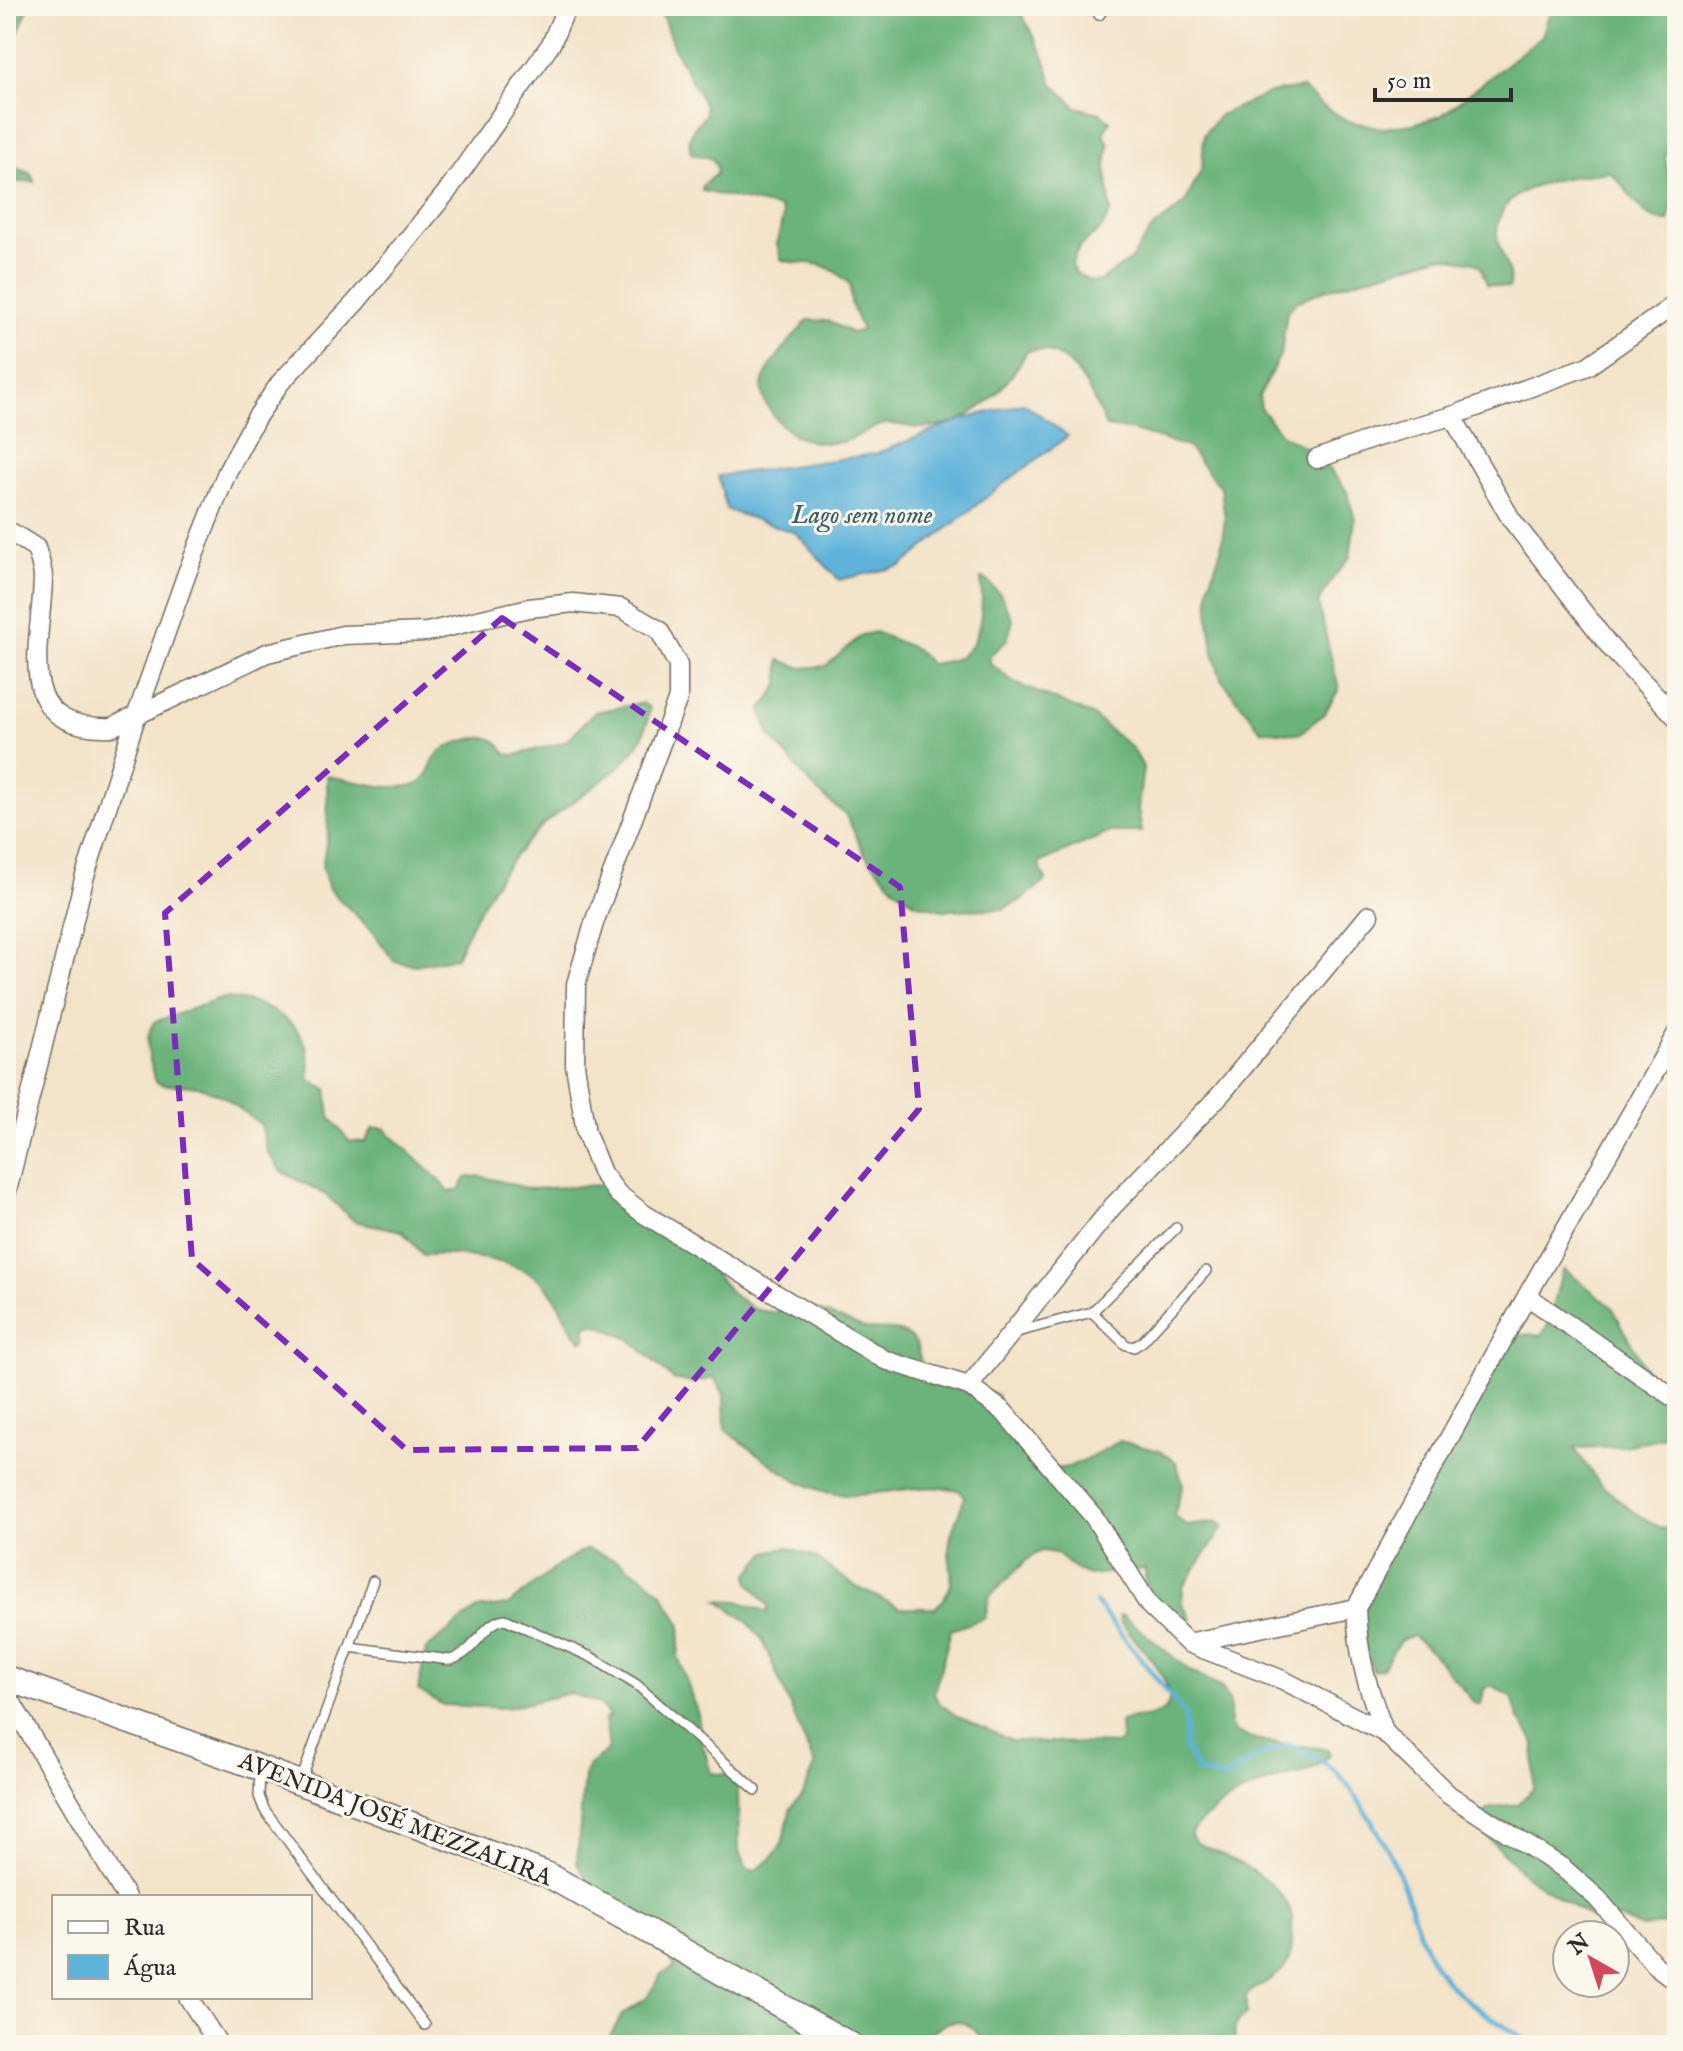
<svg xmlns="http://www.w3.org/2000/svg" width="1683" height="2051" viewBox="0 0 1683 2051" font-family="'IM FELL English',serif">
  <rect width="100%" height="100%" fill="#fbf7ec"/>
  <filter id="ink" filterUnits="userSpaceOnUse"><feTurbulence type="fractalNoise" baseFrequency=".0125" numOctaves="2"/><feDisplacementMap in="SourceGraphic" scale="16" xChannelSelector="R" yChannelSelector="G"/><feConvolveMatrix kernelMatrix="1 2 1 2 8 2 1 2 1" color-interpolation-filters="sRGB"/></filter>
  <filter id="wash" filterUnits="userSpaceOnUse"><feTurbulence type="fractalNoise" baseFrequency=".006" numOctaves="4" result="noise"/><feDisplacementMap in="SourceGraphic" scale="32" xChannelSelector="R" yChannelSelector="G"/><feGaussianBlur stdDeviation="1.8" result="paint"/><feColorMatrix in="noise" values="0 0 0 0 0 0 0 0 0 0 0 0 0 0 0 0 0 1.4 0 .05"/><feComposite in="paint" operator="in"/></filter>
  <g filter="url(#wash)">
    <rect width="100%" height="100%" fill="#f3e3c8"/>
    <!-- forest -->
    <path fill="#6ab37a" stroke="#4a6f52" stroke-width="2" d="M 6,6 L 29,6 L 14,43 L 12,119 L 6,133 Z
      M 659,6 L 1021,6 L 1019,9 L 1043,54 L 1053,84 L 1076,107 L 1100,113 L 1110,121 L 1103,134 L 1109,144 L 1106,166 L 1111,212 L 1101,229 L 1079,247 L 1072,264 L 1075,273 L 1091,282 L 1100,281 L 1131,260 L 1151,230 L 1185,203 L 1202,168 L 1204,134 L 1220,115 L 1269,93 L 1302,88 L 1323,106 L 1348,121 L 1382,128 L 1413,124 L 1441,116 L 1542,36 L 1552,6 L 1677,6 L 1677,133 L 1665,157 L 1673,202 L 1668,221 C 1640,223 1630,187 1609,172 C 1570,177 1495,181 1497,235 C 1498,253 1513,269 1509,288 L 1487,284 L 1481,268 L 1474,262 L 1440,256 L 1327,289 L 1296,302 L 1287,312 L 1281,353 L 1259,396 L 1261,409 L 1281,434 L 1306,448 L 1327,466 L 1347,491 L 1355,519 L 1350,557 L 1333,578 L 1318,603 L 1339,689 L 1324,714 L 1299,734 L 1261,730 L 1221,679 L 1213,651 L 1209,620 L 1209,586 L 1221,549 L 1225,519 L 1221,488 L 1188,447 L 1131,430 L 1106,427 C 1093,395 1071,342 1027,351 C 1006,390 971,427 923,428 C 911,428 898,423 886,424 C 871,425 857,440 841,442 C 809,447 786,436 769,409 C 765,403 761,393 762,386 C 765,367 795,335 808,320 L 828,321 L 852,333 L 862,330 L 851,304 L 850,284 C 838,273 826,264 808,263 C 798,262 791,264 781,259 L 777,244 L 783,216 L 780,208 L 702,191 L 702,186 L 716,174 L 717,167 L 711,158 L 692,154 C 685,138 694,126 705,116 L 705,106 L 673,46 Z
      M 6,163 L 30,173 L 35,182 L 6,182 Z
      M 981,578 L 985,579 L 1000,594 L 1013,620 L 1007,640 L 990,655 L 990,663 L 1015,683 L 1092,715 L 1133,749 L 1143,767 L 1138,809 L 1142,832 L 1110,832 L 1041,862 L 1039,866 L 1046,880 L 1023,899 L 1003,909 L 942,910 L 915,903 L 896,889 L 865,855 L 846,815 L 817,791 L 770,736 L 761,711 L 779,685 L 780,660 L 802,668 L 826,666 L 862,635 L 875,632 L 916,649 L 930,664 C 938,663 947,662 955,659 C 984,646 983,604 981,578 Z
      M 643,703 L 650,708 C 648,718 646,729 642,738 C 619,778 572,797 540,828 C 502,865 477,909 456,957 L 415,965 L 394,961 L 373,932 L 329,889 L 322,867 L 328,832 L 327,776 C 354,780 388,792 415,785 C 429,781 429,767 436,756 C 445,744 480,733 494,740 C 500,743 502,748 506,754 L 516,755 L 565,742 L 595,712 Z
      M 223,998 C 256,999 296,1015 307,1049 C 310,1058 309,1070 310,1081 L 327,1089 L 330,1117 L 349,1141 L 365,1142 L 373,1128 L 384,1128 C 405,1150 430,1168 449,1192 L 459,1190 L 466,1178 L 480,1176 L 530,1189 L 602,1185 L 701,1257 L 732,1294 L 754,1309 L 774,1313 L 799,1303 L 866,1329 L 895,1330 L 910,1337 L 916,1343 L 922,1367 L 997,1395 C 1007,1426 1020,1472 1063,1468 C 1074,1467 1108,1447 1120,1441 L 1160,1451 L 1176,1462 L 1183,1485 L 1174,1516 L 1187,1526 L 1217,1522 L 1224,1526 L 1183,1587 L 1182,1603 L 1191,1619 L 1177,1620 L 1146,1592 L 1145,1569 L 1089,1575 L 1076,1570 L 1056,1553 L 1041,1551 L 1029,1558 L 989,1597 L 985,1618 L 951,1630 L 934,1693 L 939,1703 L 957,1716 L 1012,1741 L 1117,1744 L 1121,1739 L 1120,1722 C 1133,1716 1146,1719 1157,1714 C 1195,1699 1134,1640 1121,1623 L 1119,1617 L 1122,1615 L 1190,1671 L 1223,1689 L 1230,1702 L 1230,1725 L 1236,1733 L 1265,1742 L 1327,1749 L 1330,1754 C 1316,1773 1296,1773 1274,1780 C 1240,1792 1213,1806 1190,1834 L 1195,1842 C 1225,1856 1285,1880 1292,1917 C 1293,1923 1292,1930 1292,1936 C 1292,1946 1292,1957 1286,1966 C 1276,1980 1258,1983 1246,1996 L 1246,2015 C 1233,2024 1233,2030 1236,2045 L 986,2045 C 964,2009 944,2018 919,2045 L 605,2045 L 622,2015 L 648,1997 L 661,1974 L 675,1967 L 670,1958 L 607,1913 L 577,1863 L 584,1775 L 589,1765 L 609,1749 L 605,1719 L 609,1716 L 600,1704 L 570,1693 L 507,1708 L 443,1705 L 418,1690 L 426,1649 L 477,1609 L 508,1605 L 563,1562 L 587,1549 L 617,1560 L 641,1575 L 662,1593 L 681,1626 L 678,1656 L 698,1715 L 701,1739 L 711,1773 L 728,1775 L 738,1789 L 739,1852 L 746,1868 L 754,1871 L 770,1860 L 782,1844 L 791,1808 L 803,1794 L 815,1766 L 763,1641 L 747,1621 L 718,1600 L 738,1601 L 768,1612 L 768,1605 L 749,1582 L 749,1573 L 767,1552 L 788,1547 L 814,1557 L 857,1587 L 900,1608 L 935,1608 C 964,1580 945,1570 950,1541 C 952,1527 960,1511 965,1497 L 959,1490 C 924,1483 889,1493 854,1495 C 805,1498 763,1456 725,1430 L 724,1394 L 714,1378 L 692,1383 L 673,1379 L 630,1339 L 596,1324 L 586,1325 L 586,1339 L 582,1341 C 565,1325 562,1305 548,1288 C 525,1259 458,1253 423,1255 L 402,1231 L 354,1221 L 325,1194 L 282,1172 L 267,1152 L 261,1125 L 224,1097 L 198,1086 L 164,1085 L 156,1082 C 150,1061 142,1042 154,1022 Z
      M 1564,1269 L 1612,1307 L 1646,1370 L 1677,1407 L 1677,1434 L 1625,1446 L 1574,1448 L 1600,1484 L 1631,1510 L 1663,1529 L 1677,1526 L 1677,1922 L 1643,1928 L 1616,1918 L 1614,1931 L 1611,1931 L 1528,1878 L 1474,1823 L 1490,1808 L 1518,1804 L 1533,1789 L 1535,1743 L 1518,1717 L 1512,1697 L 1491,1685 L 1484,1689 L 1481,1705 L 1475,1704 L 1433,1653 L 1413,1636 L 1401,1640 L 1381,1669 L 1373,1671 L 1360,1632 L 1369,1582 L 1490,1361 C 1507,1345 1515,1329 1540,1336 C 1555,1324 1554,1288 1564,1269 Z"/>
    <!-- water -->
    <path fill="#5eb3da" stroke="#446f82" stroke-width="2" d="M 1024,403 L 1068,436 L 999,487 L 901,566 L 839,580 L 796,533 L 727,510 L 718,476 L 875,454 L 960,420 Z"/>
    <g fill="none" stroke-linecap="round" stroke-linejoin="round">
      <!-- stream -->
      <path stroke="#5eb3da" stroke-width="5" d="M 1096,1603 L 1185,1714 L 1185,1747 L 1197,1771 L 1223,1779 L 1261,1754 L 1291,1745 C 1305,1753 1321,1760 1334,1770 C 1355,1788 1388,1848 1399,1874 C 1412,1904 1417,1937 1435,1966 C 1453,1996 1505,2028 1536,2045"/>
    </g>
  </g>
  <g filter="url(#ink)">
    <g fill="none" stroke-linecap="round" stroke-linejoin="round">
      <!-- lane casing -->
      <g stroke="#716b62" stroke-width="12">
        <path id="lane" d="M 1099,15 L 1106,6
          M 1092,1312 L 1126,1345 L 1134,1347 L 1143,1341 L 1206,1271
          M 1017,1332 L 1092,1312 L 1176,1228
          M 349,1647 L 450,1660 C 478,1652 482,1622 505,1619 L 591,1657 L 637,1685 L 756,1790
          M 260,1772 L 259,1796 L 264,1809 L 425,2025
          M 301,1781 L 373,1581"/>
      </g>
      <!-- street casing -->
      <g stroke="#716b62" stroke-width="21">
        <path id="street" d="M 1234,6 L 1249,6
          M 1452,416 L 1511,519 L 1611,648 L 1677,718
          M 1317,459 L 1377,437 L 1452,416 L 1588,366 L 1677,303
          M 6,534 L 12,533 L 36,548 C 39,558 43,568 43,578 C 42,643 9,731 112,727 L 267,653 L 343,635 L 427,632 L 529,608 L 573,603 L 621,608 L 659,630 L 678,665 L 678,698 L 595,920 L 576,984 L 575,1065 L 586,1133 L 602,1173 L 618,1194 L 644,1214 L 885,1360 L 969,1386 L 1004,1412 L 1094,1517 L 1149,1605 L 1188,1643 L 1283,1680 L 1385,1733 L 1449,1795 L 1563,1868 L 1597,1898 L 1655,1965 L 1677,1982
          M 6,1195 L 84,879 L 137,714 L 187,573 L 227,472 L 256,418 L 280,383 L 356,302 L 446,193 L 551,44 L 567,6
          M 1527,1296 L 1677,1400
          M 969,1386 L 1113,1206 L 1221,1094 L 1369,915
          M 1188,1643 L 1356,1608
          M 6,1693 L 126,1897
          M 1385,1733 C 1367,1687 1358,1658 1356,1608 L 1527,1296 L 1677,1033
          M 188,1997 L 219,2045"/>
      </g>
      <!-- secondary casing -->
      <g stroke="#716b62" stroke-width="27">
        <path id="secondary" d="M 6,1678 L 260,1768 L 548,1875 L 851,2045"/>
      </g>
      <!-- lane -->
      <use href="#lane" stroke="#fff" stroke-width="9"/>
      <!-- street -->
      <use href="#street" stroke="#fff" stroke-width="18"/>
      <!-- secondary -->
      <use href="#secondary" stroke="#fff" stroke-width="24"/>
    </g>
  </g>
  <!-- marked area -->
  <path fill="none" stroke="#7b2cbf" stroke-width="6" stroke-dasharray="16 10" stroke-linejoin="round" d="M 502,618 L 900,887 L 919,1109 L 637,1448 L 407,1450 L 192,1259 L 165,913 Z"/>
  <g text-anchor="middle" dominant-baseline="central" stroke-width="6" stroke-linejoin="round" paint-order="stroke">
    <!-- street labels -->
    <g font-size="24" fill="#2b2b2b" stroke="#fbf7ec">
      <text transform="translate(395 1820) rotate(21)">AVENIDA JOSÉ MEZZALIRA</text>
    </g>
    <!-- water labels -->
    <g font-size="26" font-style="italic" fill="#3d5b68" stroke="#fbf7ec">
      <text x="862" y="515">Lago sem nome</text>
    </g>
  </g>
  <!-- margin -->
  <rect width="1683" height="2051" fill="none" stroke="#fbf7ec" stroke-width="32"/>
  <!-- legend -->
  <rect x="52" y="1895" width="260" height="104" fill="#fbf7ec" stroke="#a8a59f" stroke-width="2"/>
  <rect x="68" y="1921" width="40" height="12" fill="#ffffff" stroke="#a8a59f" stroke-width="2"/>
  <text x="124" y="1935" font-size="24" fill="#2b2b2b">Rua</text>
  <rect x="68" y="1955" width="40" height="24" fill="#5eb3da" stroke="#a8a59f" stroke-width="2"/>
  <text x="124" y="1975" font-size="24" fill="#2b2b2b">Água</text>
  <!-- north arrow -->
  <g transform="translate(1591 1959) rotate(321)"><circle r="38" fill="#fbf7ec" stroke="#a8a59f" stroke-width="2"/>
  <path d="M0-6L14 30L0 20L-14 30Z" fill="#d1495b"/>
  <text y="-12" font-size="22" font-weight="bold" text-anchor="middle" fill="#2b2b2b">N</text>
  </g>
  <!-- scale -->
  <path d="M1375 88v12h136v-12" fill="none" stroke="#2b2b2b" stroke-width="4"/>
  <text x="1387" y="88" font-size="24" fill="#2b2b2b" stroke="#fbf7ec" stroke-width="6" paint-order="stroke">50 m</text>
</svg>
